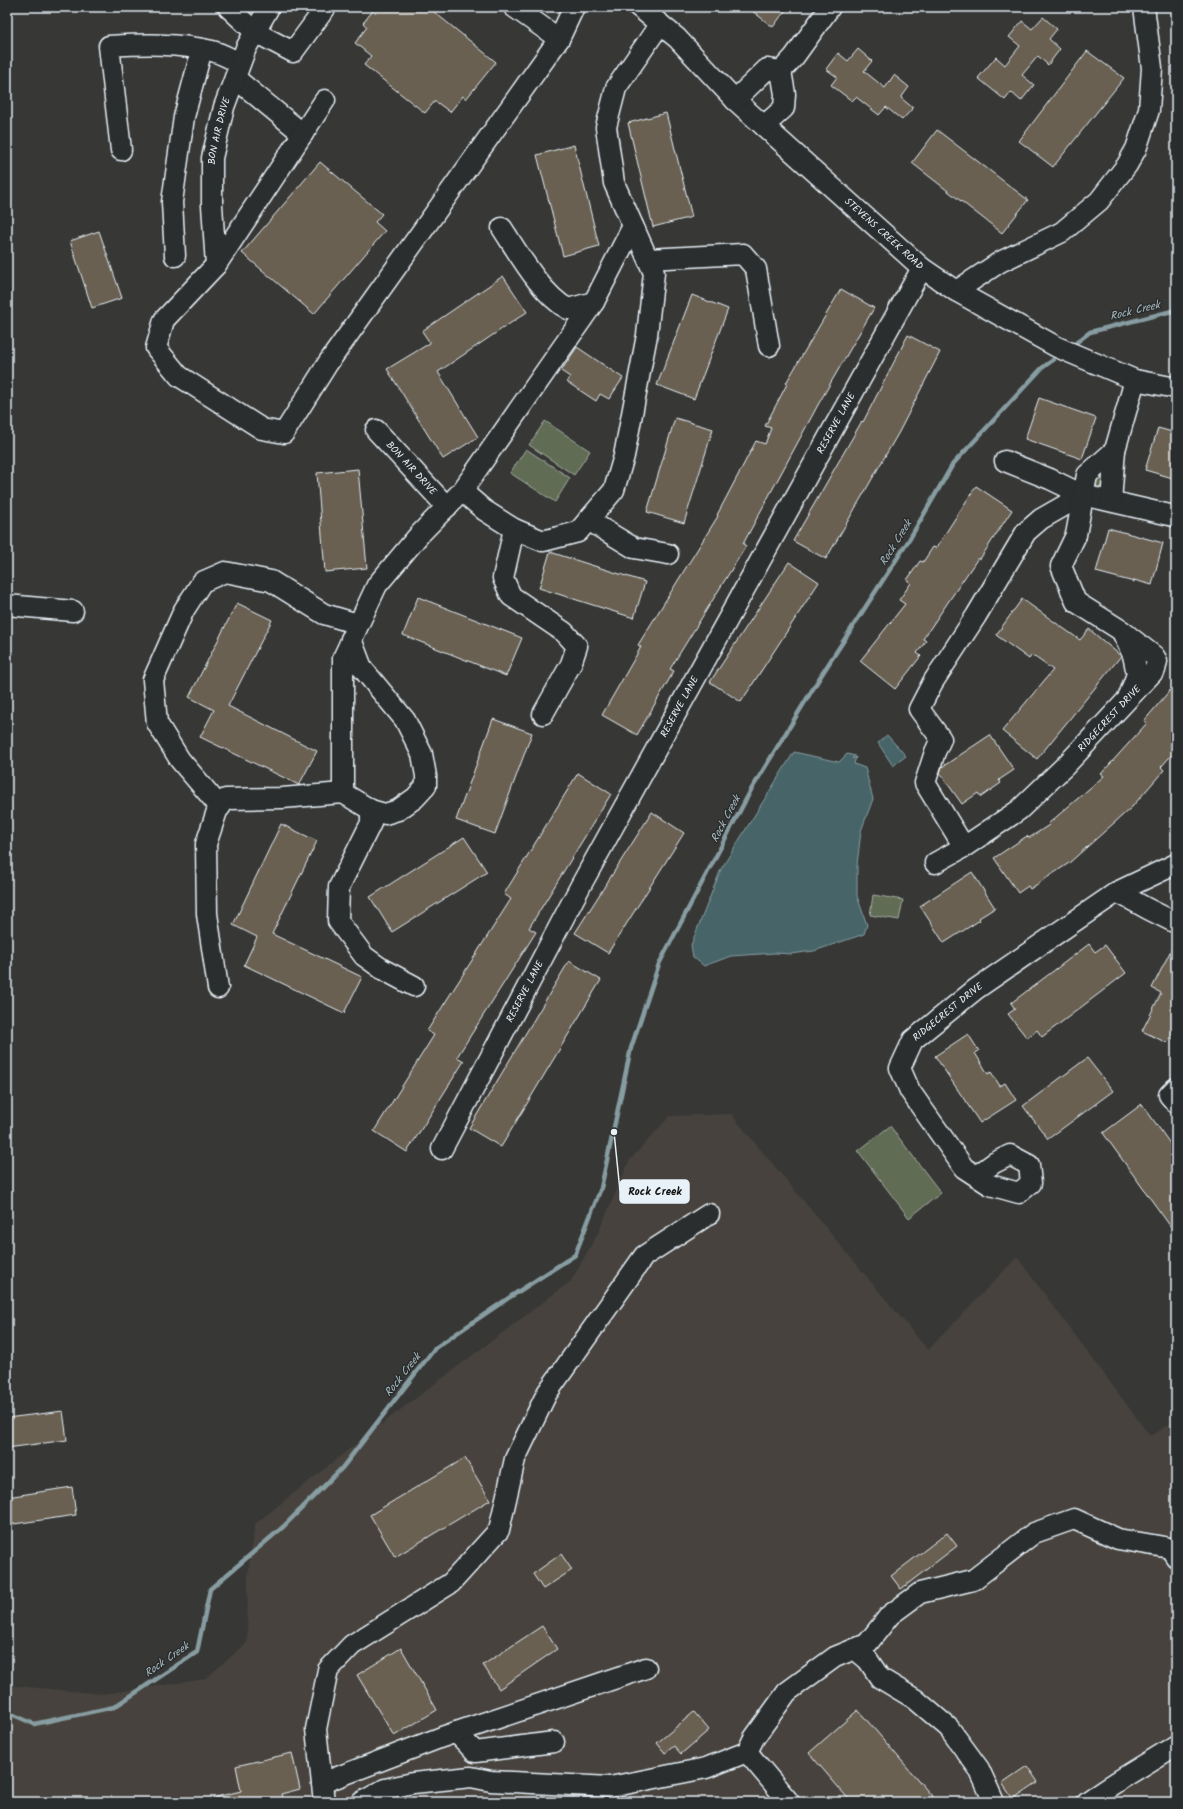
<svg xmlns="http://www.w3.org/2000/svg" width="1183" height="1809" viewBox="0 0 1183 1809" font-family="Kalam,sans-serif">
  <rect width="100%" height="100%" fill="#373735"/>
  <filter id="ink" filterUnits="userSpaceOnUse"><feTurbulence type="fractalNoise" baseFrequency=".025" numOctaves="2"/><feDisplacementMap in="SourceGraphic" scale="8" xChannelSelector="R" yChannelSelector="G"/><feConvolveMatrix kernelMatrix="1 2 1 2 8 2 1 2 1" color-interpolation-filters="sRGB"/></filter>
  <g filter="url(#ink)">
    <!-- built -->
    <path fill="#46433d" d="M 731,1114 L 928,1350 L 1017,1257 L 1150,1436 L 1176,1420 L 1176,1794 L 1162,1802 L 7,1802 L 7,1685 L 103,1694 L 205,1679 L 247,1643 L 248,1575 L 255,1524 L 363,1438 L 571,1281 L 599,1231 L 629,1161 L 670,1116 Z"/>
    <!-- green -->
    <path fill="#616c53" stroke="#a4aea6" d="M 545,421 L 590,451 L 574,475 L 529,445 Z
      M 526,449 L 570,478 L 555,502 L 510,473 Z
      M 1104,466 L 1103,488 L 1095,489 L 1092,477 Z
      M 873,895 L 903,900 L 899,920 L 870,915 Z
      M 890,1126 L 941,1193 L 909,1218 L 858,1151 Z"/>
    <!-- water -->
    <path fill="#476568" stroke="#879da2" d="M 887,735 L 906,756 L 893,766 L 878,743 Z
      M 794,752 L 839,762 L 847,754 L 855,756 L 852,758 L 853,759 L 856,757 L 854,764 L 865,768 L 873,799 L 861,831 L 857,865 L 857,896 L 867,925 L 864,934 L 814,951 L 791,954 L 775,953 L 731,956 L 704,966 L 693,957 L 691,945 L 721,869 Z"/>
    <g fill="none" stroke-linecap="round" stroke-linejoin="round">
      <!-- stream -->
      <path stroke="#879da2" stroke-width="4.5" d="M 1077,342 L 1090,332 L 1176,310
        M 7,1712 L 34,1724 L 114,1707 L 197,1652 L 210,1589 L 283,1527 L 342,1468 L 435,1348 L 510,1297 L 575,1255 L 601,1188 L 631,1048 L 659,964 L 751,790 L 822,674 L 909,540 L 953,464 L 1042,368 L 1053,360"/>
    </g>
    <!-- building -->
    <path fill="#696051" stroke="#e8f1f8" d="M 376,7 L 428,7 L 496,62 L 466,99 L 463,96 L 450,112 L 435,101 L 425,113 L 364,65 L 371,56 L 355,43 L 367,27 L 363,23 Z
      M 747,7 L 788,7 L 773,27 Z
      M 1043,17 L 1057,29 L 1049,39 L 1060,49 L 1048,65 L 1038,56 L 1022,75 L 1034,85 L 1021,101 L 1011,92 L 1005,100 L 978,78 L 996,57 L 1005,65 L 1020,46 L 1009,37 L 1022,21 L 1032,29 Z
      M 858,49 L 872,61 L 864,71 L 885,88 L 894,75 L 909,87 L 901,98 L 913,108 L 902,120 L 886,107 L 879,115 L 856,97 L 852,101 L 831,85 L 837,77 L 826,69 L 838,53 L 848,61 Z
      M 1087,51 L 1124,78 L 1053,167 L 1019,141 Z
      M 666,113 L 692,217 L 653,227 L 628,123 Z
      M 937,130 L 1028,200 L 1002,233 L 912,163 Z
      M 574,145 L 599,246 L 563,256 L 537,155 Z
      M 320,162 L 382,214 L 375,222 L 385,231 L 314,314 L 242,253 Z
      M 99,231 L 122,298 L 92,308 L 70,241 Z
      M 503,276 L 527,312 L 438,372 L 478,437 L 443,459 L 387,369 L 430,343 L 422,331 Z
      M 841,289 L 874,308 L 819,403 L 743,544 L 746,546 L 670,669 L 674,671 L 637,735 L 602,715 L 641,647 L 638,645 L 718,516 L 717,515 L 756,441 L 765,444 L 771,428 L 765,426 L 787,384 L 786,383 Z
      M 692,295 L 728,309 L 694,399 L 657,385 Z
      M 908,335 L 940,352 L 899,432 L 826,559 L 793,541 L 862,421 L 863,422 Z
      M 577,347 L 623,378 L 609,399 L 600,394 L 596,401 L 567,382 L 570,377 L 561,371 Z
      M 1039,398 L 1096,418 L 1082,459 L 1025,439 Z
      M 675,418 L 713,429 L 684,523 L 647,512 Z
      M 1158,428 L 1176,433 L 1176,479 L 1145,470 Z
      M 358,469 L 367,568 L 325,572 L 317,473 Z
      M 976,486 L 1012,510 L 980,559 L 978,558 L 923,639 L 926,641 L 917,653 L 921,656 L 895,689 L 860,661 L 905,604 L 899,600 L 911,583 L 907,580 L 920,561 L 923,562 L 933,547 L 936,548 Z
      M 1108,528 L 1163,543 L 1152,585 L 1134,580 L 1134,582 L 1096,572 Z
      M 550,552 L 645,582 L 634,618 L 539,588 Z
      M 789,562 L 819,582 L 741,702 L 710,682 Z
      M 418,597 L 522,638 L 506,676 L 403,635 Z
      M 1022,599 L 1080,640 L 1089,629 L 1121,656 L 1037,759 L 1002,731 L 1053,670 L 1032,655 L 1029,659 L 996,635 Z
      M 237,603 L 272,620 L 228,706 L 317,751 L 299,785 L 200,737 L 214,710 L 189,697 Z
      M 1176,683 L 1176,750 L 1161,767 L 1164,770 L 1132,807 L 1069,863 L 1030,889 L 1028,886 L 1018,893 L 994,858 L 1027,836 L 1029,838 L 1049,825 L 1048,824 L 1104,776 L 1101,774 L 1147,723 L 1144,721 Z
      M 493,719 L 532,733 L 495,834 L 456,820 Z
      M 990,735 L 1014,770 L 999,780 L 1001,783 L 981,797 L 978,793 L 962,804 L 940,773 L 942,767 Z
      M 578,773 L 611,794 L 529,928 L 536,932 L 457,1057 L 464,1061 L 407,1152 L 374,1131 L 434,1035 L 427,1031 L 511,899 L 504,894 Z
      M 652,812 L 684,833 L 608,953 L 575,933 Z
      M 281,824 L 317,841 L 272,934 L 362,977 L 344,1013 L 244,965 L 257,937 L 233,925 Z
      M 464,837 L 487,872 L 392,932 L 370,897 Z
      M 972,872 L 995,908 L 979,918 L 980,920 L 944,943 L 920,906 Z
      M 1176,940 L 1176,1040 L 1170,1037 L 1167,1043 L 1142,1031 L 1161,993 L 1152,988 Z
      M 1089,944 L 1095,952 L 1105,945 L 1126,973 L 1042,1037 L 1037,1030 L 1027,1038 L 1008,1014 L 1015,1009 L 1011,1003 Z
      M 569,961 L 601,980 L 501,1147 L 469,1128 Z
      M 968,1034 L 979,1051 L 975,1053 L 988,1074 L 991,1072 L 1000,1086 L 1005,1083 L 1016,1100 L 980,1123 L 935,1056 Z
      M 1087,1058 L 1113,1091 L 1048,1139 L 1023,1106 Z
      M 1142,1104 L 1176,1152 L 1176,1234 L 1103,1133 Z
      M 63,1411 L 67,1440 L 7,1448 L 7,1418 Z
      M 465,1458 L 490,1500 L 395,1557 L 370,1515 Z
      M 72,1487 L 76,1515 L 7,1525 L 7,1497 Z
      M 947,1533 L 957,1546 L 901,1589 L 891,1576 Z
      M 561,1554 L 572,1570 L 543,1589 L 533,1574 Z
      M 542,1626 L 557,1649 L 499,1689 L 483,1665 Z
      M 401,1648 L 437,1710 L 394,1736 L 357,1675 Z
      M 858,1710 L 937,1802 L 851,1802 L 809,1753 Z
      M 694,1712 L 709,1730 L 681,1754 L 674,1746 L 665,1753 L 657,1743 Z
      M 292,1753 L 300,1789 L 281,1794 L 283,1802 L 217,1802 L 216,1797 L 241,1791 L 236,1766 Z
      M 1027,1766 L 1038,1782 L 1013,1799 L 1002,1783 Z"/>
    <g fill="none" stroke-linecap="round" stroke-linejoin="round">
      <!-- minor casing -->
      <g stroke="#e8f1f8" stroke-width="23">
        <g id="minor">
          <path d="M 228,7 L 255,32 L 293,52 L 326,7"/>
          <path d="M 514,7 L 559,39"/>
          <path id="s1" d="M 639,7 L 677,38 L 735,100 L 922,268 L 956,291 L 1057,347 L 1135,380 L 1176,388"/>
          <path d="M 781,71 L 794,57 L 830,7"/>
          <path d="M 235,78 L 303,134"/>
          <path d="M 325,100 L 216,265 L 164,320 L 156,348 L 179,376 L 262,429 L 284,433 L 328,363 L 559,39 L 574,7"/>
          <path d="M 735,100 L 767,69 L 781,71 L 785,94 L 784,108 L 764,126"/>
          <path d="M 121,150 L 109,46 C 144,44 178,43 212,51 C 221,53 231,59 240,63"/>
          <path d="M 502,228 C 519,254 541,294 568,309 L 594,302"/>
          <path d="M 175,256 L 172,202 L 184,117 L 202,49"/>
          <path d="M 648,259 L 743,254 L 756,269 L 769,346"/>
          <path id="s2" d="M 216,265 L 212,205 L 212,158 L 224,107 L 246,48 L 269,7"/>
          <path d="M 956,291 L 1000,262 L 1062,232 L 1099,201 L 1127,165 L 1136,149 L 1149,110 L 1152,68 L 1144,7"/>
          <path id="s3" d="M 376,430 L 447,507"/>
          <path d="M 1005,461 L 1050,479 L 1083,495 L 1174,516"/>
          <path d="M 462,491 L 484,510 L 514,529 L 543,541 L 578,532 L 614,490 L 624,456 L 647,335 L 654,273 L 614,183 L 606,127 L 616,88 L 660,24"/>
          <path d="M 1111,501 L 1115,450"/>
          <path d="M 588,520 L 634,548 L 668,554"/>
          <path d="M 514,529 L 503,578 L 511,596 L 564,632 L 577,646 L 571,664 L 543,714"/>
          <path d="M 7,605 L 73,611"/>
          <path d="M 1123,634 L 1133,655 L 1137,674 L 1129,696"/>
          <path d="M 343,793 L 343,658 L 377,585 L 419,535 L 462,491 L 594,302 L 633,226"/>
          <path d="M 220,807 L 180,760 L 157,723 L 153,680 L 184,610 L 202,582 L 225,572 L 271,581 L 324,614 L 358,624"/>
          <path d="M 371,810 L 371,823 L 339,887 L 338,921 L 364,956 L 382,969 L 414,986"/>
          <path d="M 964,847 L 925,783 L 935,752 L 941,739 L 919,709 L 933,682 L 976,616 L 1026,532 L 1041,519 L 1083,495"/>
          <path id="s4" d="M 935,863 L 964,847 L 1019,810 L 1066,765 L 1155,670 L 1157,661 L 1154,656 L 1122,631 L 1076,602 L 1061,566 L 1076,535 L 1087,475 L 1115,450 L 1135,380"/>
          <path d="M 1117,892 L 1148,909 L 1176,923"/>
          <path d="M 218,988 L 207,914 L 206,844 L 217,811 L 226,799 L 282,798 L 343,793 L 371,810 L 385,814 L 398,810 L 415,798 L 426,786 L 426,776 L 422,754 L 405,720 L 362,668 L 351,639"/>
          <path d="M 1176,1088 L 1169,1095 L 1176,1103"/>
          <path id="s5" d="M 442,1149 L 581,885 L 922,268"/>
          <path id="s6" d="M 976,1176 L 994,1163 L 1010,1155 L 1029,1165 L 1031,1183 L 1019,1193 L 990,1185 L 964,1168 L 910,1091 L 900,1068 L 913,1040 L 976,989 L 1117,892 L 1176,864"/>
          <path d="M 855,1649 L 868,1660 L 880,1678 L 915,1699 L 949,1728 L 979,1769 L 994,1802"/>
          <path d="M 456,1732 L 475,1752 L 554,1742"/>
          <path d="M 747,1752 L 789,1802"/>
          <path d="M 322,1783 L 442,1737 L 646,1668"/>
          <path d="M 324,1802 L 316,1729 L 328,1670 L 352,1645 L 451,1583 L 499,1530 L 515,1459 L 547,1393 L 644,1256 L 709,1214"/>
          <path d="M 362,1802 L 385,1789 L 413,1783 L 471,1777 L 491,1781 L 610,1787 L 706,1768 L 747,1752 L 754,1738 L 787,1692 L 835,1657 L 867,1644 L 890,1615 L 920,1593 L 973,1580 L 1034,1533 L 1074,1519 L 1118,1539 L 1170,1548 L 1176,1557"/>
          <path d="M 1087,1802 C 1115,1781 1147,1764 1176,1745"/>
        </g>
      </g>
      <!-- minor -->
      <use href="#minor" stroke="#2a2d2e" stroke-width="20"/>
    </g>
  </g>
  <g text-anchor="middle" dominant-baseline="central" stroke-width="3" stroke-linejoin="round" paint-order="stroke">
    <!-- street labels -->
    <g font-size="10" fill="#e8f1f8" stroke="#2a2d2e">
      <text stroke="none"><textPath href="#s2" startOffset="135">BON AIR DRIVE</textPath></text>
      <text stroke="none"><textPath href="#s1" startOffset="334">STEVENS CREEK ROAD</textPath></text>
      <text stroke="none"><textPath href="#s5" startOffset="826">RESERVE LANE</textPath></text>
      <text stroke="none"><textPath href="#s3" startOffset="52">BON AIR DRIVE</textPath></text>
      <text stroke="none"><textPath href="#s5" startOffset="502">RESERVE LANE</textPath></text>
      <text stroke="none"><textPath href="#s4" startOffset="228">RIDGECREST DRIVE</textPath></text>
      <text stroke="none"><textPath href="#s5" startOffset="178">RESERVE LANE</textPath></text>
      <text stroke="none"><textPath href="#s6" startOffset="351">RIDGECREST DRIVE</textPath></text>
    </g>
    <!-- water labels -->
    <g font-size="11" font-style="italic" fill="#a8b9be" stroke="#2a2d2e">
      <text transform="translate(1135 311) rotate(-14)">Rock Creek</text>
      <text transform="translate(896 543) rotate(-58)">Rock Creek</text>
      <text transform="translate(726 819) rotate(-62)">Rock Creek</text>
      <text transform="translate(403 1375) rotate(-52)">Rock Creek</text>
      <text transform="translate(167 1660) rotate(-35)">Rock Creek</text>
    </g>
  </g>
  <!-- callouts -->
  <path fill="none" stroke="#e8f1f8" stroke-width="1.5" d="M614 1132L620 1191"/>
  <circle fill="#e8f1f8" stroke="#2a2d2e" stroke-width="1.5" cx="614" cy="1132" r="4"/>
  <rect fill="#e8f1f8" stroke="#e8f1f8" stroke-width="1.5" x="620" y="1180" width="69" height="23" rx="4"/>
  <g font-size="11" text-anchor="middle" font-weight="bold" fill="#111">
    <text x="655" y="1195">Rock Creek</text>
  </g>
  <!-- margin -->
  <rect width="1183" height="1809" fill="none" stroke="#2a2d2e" stroke-width="24"/>
  <rect x="12" y="12" width="1159" height="1785" fill="none" stroke="#e8f1f8" stroke-width="1.5" filter="url(#ink)"/>
</svg>
